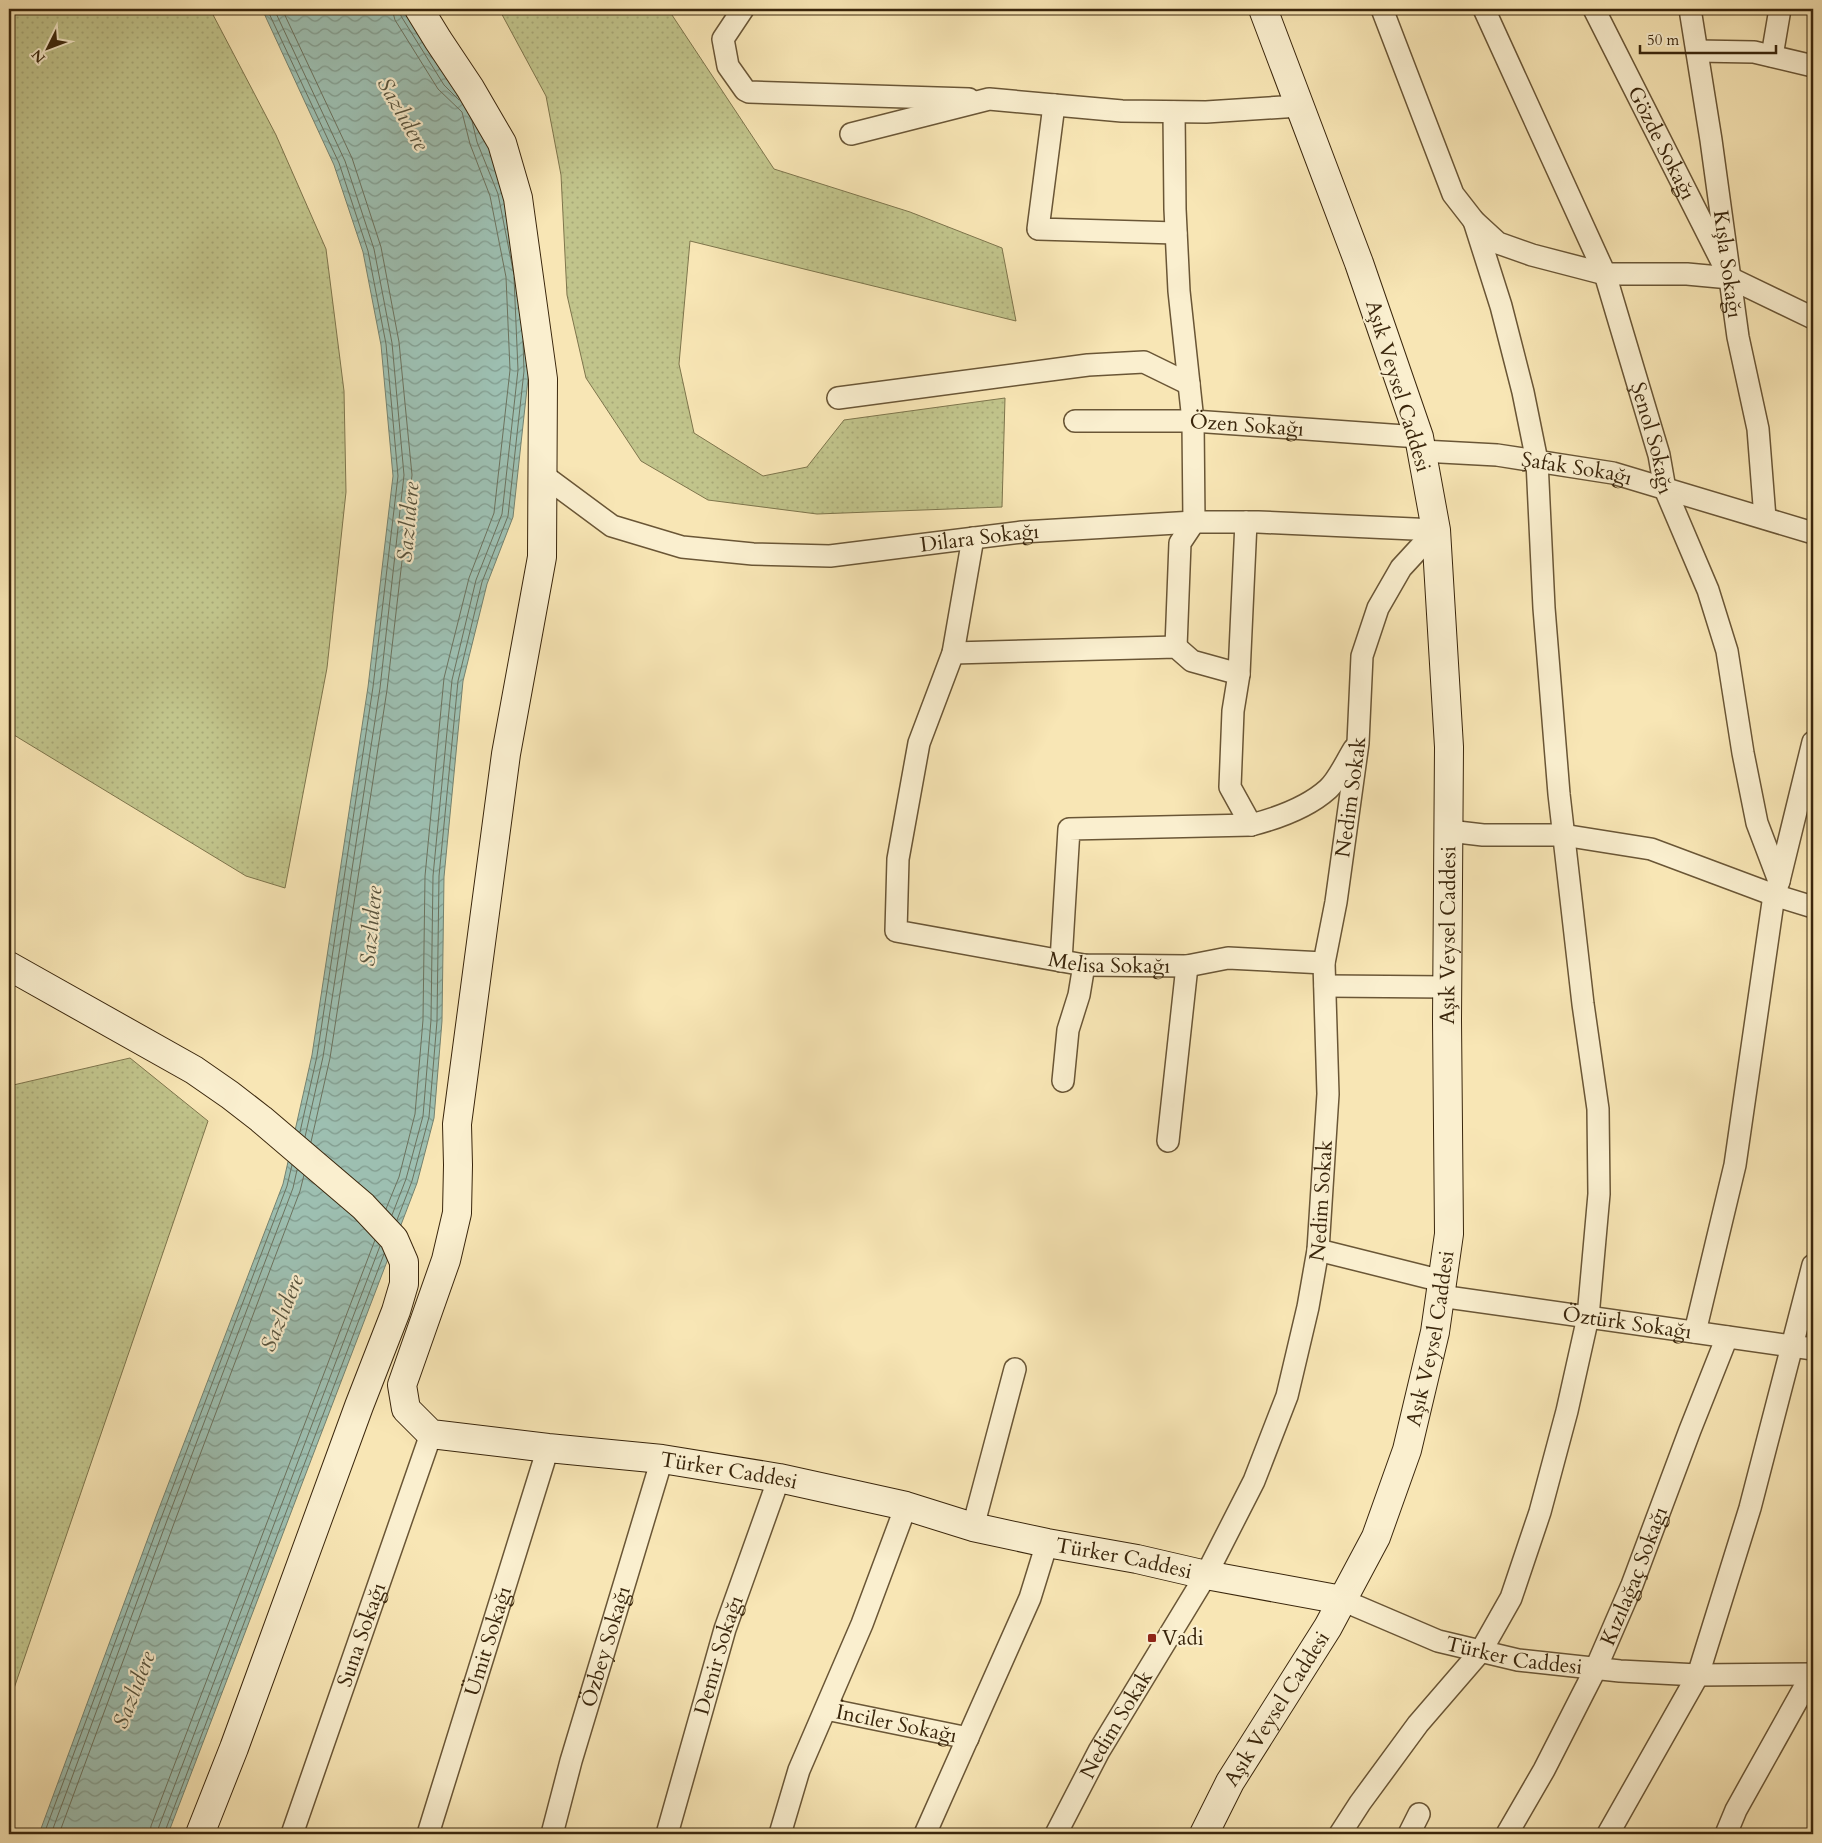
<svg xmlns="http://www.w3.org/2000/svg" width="1822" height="1843" viewBox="0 0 1822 1843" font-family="Cardo,serif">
  <defs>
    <pattern id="grass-dots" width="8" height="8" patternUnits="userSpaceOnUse" patternTransform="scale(1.25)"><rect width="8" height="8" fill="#c1c48b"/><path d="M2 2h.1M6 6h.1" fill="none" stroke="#a7a877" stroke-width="1.8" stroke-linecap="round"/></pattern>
    <pattern id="water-waves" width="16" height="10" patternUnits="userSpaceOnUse" patternTransform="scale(1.25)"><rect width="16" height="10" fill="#9dbfb1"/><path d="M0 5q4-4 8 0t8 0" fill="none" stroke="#819b8e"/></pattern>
  </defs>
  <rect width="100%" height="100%" fill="#f8e6b5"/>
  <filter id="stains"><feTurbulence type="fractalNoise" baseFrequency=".004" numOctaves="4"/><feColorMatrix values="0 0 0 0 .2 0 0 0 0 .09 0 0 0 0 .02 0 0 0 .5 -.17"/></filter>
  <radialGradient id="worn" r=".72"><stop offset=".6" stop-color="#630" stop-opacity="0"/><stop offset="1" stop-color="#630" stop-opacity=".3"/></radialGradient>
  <!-- grass -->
  <path fill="url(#grass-dots)" stroke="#7e754c" d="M 9,9 L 210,9 L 276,135 L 326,249 L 344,391 L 346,492 L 327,668 L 285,888 L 246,876 L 9,732 Z
    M 499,9 L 668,9 L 774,169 L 910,212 L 1002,248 L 1016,321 L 690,241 L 679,364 L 694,433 L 763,476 L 807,467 L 844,420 L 1005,398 L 1002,507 L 817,514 L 708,500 L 641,461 L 586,378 L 567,295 L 561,175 L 546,96 Z
    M 130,1058 L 208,1121 L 9,1703 L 9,1086 Z"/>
  <!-- water -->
  <path fill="url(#water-waves)" stroke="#75826f" d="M 262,9 L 410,9 L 478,102 L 508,191 L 529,370 L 513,517 L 487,584 L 463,681 L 444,877 L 442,1021 L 434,1118 L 417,1183 L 168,1834 L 39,1834 L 158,1511 L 283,1184 L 312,1055 L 368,687 L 393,476 L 381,345 L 363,252 L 334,165 Z"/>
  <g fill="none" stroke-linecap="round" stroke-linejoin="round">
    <!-- shore -->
    <path stroke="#6c725e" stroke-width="1" d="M 267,9 L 339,163 L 368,251 L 386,344 L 398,476 L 373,687 L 317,1056 L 300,1132
      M 274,9 L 345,161 L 374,249 L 392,343 L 404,475 L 380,688 L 323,1057 L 305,1137
      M 282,9 L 352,158 L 381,247 L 399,342 L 412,475 L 387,690 L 330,1058 L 311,1142
      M 400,9 L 401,16 L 444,85 L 459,100
      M 472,121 L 477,142 L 498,194 L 514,275
      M 386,1209 L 399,1177 L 415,1114 L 423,1020 L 425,876 L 444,678 L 469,578 L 494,513 L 510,370 L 506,277 L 490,196 L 470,144 L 462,112 L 438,89 L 395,20 L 392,9
      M 392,1215 L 406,1179 L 423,1116 L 431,1020 L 433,876 L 452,680 L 476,580 L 502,514 L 518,370 L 514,277
      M 397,1220 L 412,1181 L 429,1117 L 437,1021 L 439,876 L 458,681 L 482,582 L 508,516 L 524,371 L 523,341
      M 44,1834 L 163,1513 L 287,1186 L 292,1165
      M 51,1834 L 169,1515 L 293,1188 L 297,1170
      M 59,1834 L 176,1518 L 300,1191 L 304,1175
      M 150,1834 L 151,1826 L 375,1240
      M 157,1834 L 158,1829 L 380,1246
      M 164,1834 L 384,1254"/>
    <!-- street casing -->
    <g stroke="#6a5636" stroke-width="24">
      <g id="street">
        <path d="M 743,9 L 723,39 L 728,66 L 745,90 L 749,92 L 969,99"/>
        <path d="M 1382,9 L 1453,194 L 1474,221 L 1498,243 L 1532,255 L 1605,274 L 1687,274 L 1730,278 L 1813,318"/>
        <path id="s1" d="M 1484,9 L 1605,274 L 1659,455 L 1665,489 L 1708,590 L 1727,651 L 1743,753 L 1757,823 L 1779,881"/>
        <path id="s2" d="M 1594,9 L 1723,264"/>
        <path id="s3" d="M 1690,9 L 1711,140 L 1738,337 L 1758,429 L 1765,518"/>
        <path d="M 1697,51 L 1754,52 L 1813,66"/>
        <path d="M 1772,56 L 1780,9"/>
        <path d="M 1054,105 L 1038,229 L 1176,233"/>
        <path d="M 1174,112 L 1175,209 L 1179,291 L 1193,421 L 1194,522 L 1180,543 L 1176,647"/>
        <path d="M 851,134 L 989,99 L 1122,111 L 1206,112 L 1299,106"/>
        <path d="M 838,398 L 1088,365 L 1144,362 L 1189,384"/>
        <path id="s4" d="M 1075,421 L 1193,421 L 1419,437"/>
        <path id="s5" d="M 1422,451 L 1497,455 L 1613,473 L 1813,533"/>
        <path id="s6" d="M 543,475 L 612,526 L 682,547 L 753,554 L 830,556 L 1022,532 L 1194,522 L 1258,522 L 1436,530"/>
        <path d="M 1246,522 L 1239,674 L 1233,711 L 1230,787 L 1251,825"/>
        <path id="s7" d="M 973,538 L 953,653 L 919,743 L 898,859 L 896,931 L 1084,965 L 1187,966 L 1228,958 L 1324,963"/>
        <path d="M 953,653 L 1176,647 L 1192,661 L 1239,674"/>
        <path d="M 1449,831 L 1483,835 L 1563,835 L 1651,849 L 1774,895 L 1813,907"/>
        <path d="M 1061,961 L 1069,829 L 1251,825 C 1278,818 1307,808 1328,789 C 1338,780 1347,760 1354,749"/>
        <path d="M 1325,986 L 1448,987"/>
        <path d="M 1063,1081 L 1068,1030 L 1079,995 L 1084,965"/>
        <path d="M 1168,1141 L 1187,966"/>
        <path d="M 1318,1250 L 1442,1281"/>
        <path id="s8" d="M 1440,1296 L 1813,1349"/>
        <path d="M 1695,1332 L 1735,1165 L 1774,895 L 1779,881 L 1813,742"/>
        <path d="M 973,1527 L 1015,1369"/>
        <path id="s9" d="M 1342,1600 L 1438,1641 L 1518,1660 L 1620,1671 L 1698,1675 L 1813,1674"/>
        <path id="s10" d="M 826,1709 L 968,1738"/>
        <path id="s11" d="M 292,1834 L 431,1434"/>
        <path id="s12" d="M 428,1834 L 548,1448"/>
        <path id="s13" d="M 552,1834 L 571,1761 L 662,1459"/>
        <path id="s14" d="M 667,1834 L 725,1629 L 779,1478"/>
        <path d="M 780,1834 L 799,1770 L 862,1624 L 906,1506"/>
        <path d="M 925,1834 L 1030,1598 L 1047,1543"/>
        <path id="s15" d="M 1056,1834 L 1099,1751 L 1206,1575 L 1254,1481 L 1287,1396 L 1308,1307 L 1318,1250 L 1328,1094 L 1324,963 L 1336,902 L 1358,743 L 1362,656 L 1378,608 L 1401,568 L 1436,530"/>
        <path d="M 1340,1834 L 1360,1803 L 1418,1724 L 1481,1651 L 1511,1598 L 1540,1512 L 1567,1411 L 1588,1317 L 1599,1194 L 1598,1109 L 1583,1004 L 1559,794 L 1544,608 L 1537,461 L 1523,392 L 1501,306 L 1474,221"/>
        <path d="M 1409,1834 L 1419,1814"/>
        <path id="s16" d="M 1507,1834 L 1544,1770 L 1596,1668 L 1632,1585 L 1690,1430 L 1727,1337"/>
        <path d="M 1608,1834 L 1698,1675 L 1750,1508 L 1813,1265"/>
        <path d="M 1726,1834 L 1736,1810 L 1812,1674"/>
      </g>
    </g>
    <!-- secondary casing -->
    <g stroke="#3a260c" stroke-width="30">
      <g id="secondary">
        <path id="s17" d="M 419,9 L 438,40 L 470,88 L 502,143 L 518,198 L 543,379 L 542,557 L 506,754 L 457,1124 L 458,1165 L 457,1213 L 446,1260 L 402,1385 L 406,1409 L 431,1434 L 548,1448 L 662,1459 L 779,1478 L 906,1506 L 973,1527 L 1047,1543 L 1137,1559 L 1206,1575 L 1342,1600"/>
        <path d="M 9,966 L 194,1070 L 230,1095 L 261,1119 L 363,1206 L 394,1239 L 404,1262 L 404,1284 L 396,1311 L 359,1406 L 234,1748 L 200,1834"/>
        <path id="s18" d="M 1204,1834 L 1230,1782 L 1328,1627 L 1376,1537 L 1407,1450 L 1435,1332 L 1449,1234 L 1447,1020 L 1449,747 L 1436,530 L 1419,437 L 1359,263 L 1263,9"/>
      </g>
    </g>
    <!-- street -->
    <use href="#street" stroke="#faefcf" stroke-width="21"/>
    <!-- secondary -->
    <use href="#secondary" stroke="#faefcf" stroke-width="28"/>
  </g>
  <!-- markers -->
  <rect fill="#8f2418" stroke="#faefcf" stroke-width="2" x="1147" y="1633" width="10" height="10" rx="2.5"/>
  <g text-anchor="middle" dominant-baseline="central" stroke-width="4.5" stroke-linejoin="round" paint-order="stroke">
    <!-- street labels -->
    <g font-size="21" fill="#3a260c" stroke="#faefcf">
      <text stroke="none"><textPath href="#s2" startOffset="150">Gözde Sokağı</textPath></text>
      <text stroke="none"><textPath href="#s3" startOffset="258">Kışla Sokağı</textPath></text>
      <text transform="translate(1398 386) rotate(73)">Aşık Veysel Caddesi</text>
      <text stroke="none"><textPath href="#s4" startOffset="172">Özen Sokağı</textPath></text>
      <text stroke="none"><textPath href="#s1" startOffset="462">Şenol Sokağı</textPath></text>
      <text stroke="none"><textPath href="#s5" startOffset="156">Şafak Sokağı</textPath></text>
      <text stroke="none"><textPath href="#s6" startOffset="458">Dilara Sokağı</textPath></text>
      <text stroke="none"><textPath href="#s15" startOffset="1101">Nedim Sokak</textPath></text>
      <text stroke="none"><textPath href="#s18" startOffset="955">Aşık Veysel Caddesi</textPath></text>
      <text stroke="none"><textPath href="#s7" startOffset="619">Melisa Sokağı</textPath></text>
      <text stroke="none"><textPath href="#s15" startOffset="695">Nedim Sokak</textPath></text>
      <text stroke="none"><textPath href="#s8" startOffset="189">Öztürk Sokağı</textPath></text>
      <text stroke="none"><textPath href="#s18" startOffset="550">Aşık Veysel Caddesi</textPath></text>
      <text stroke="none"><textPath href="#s17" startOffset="1779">Türker Caddesi</textPath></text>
      <text stroke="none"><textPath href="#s17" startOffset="2184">Türker Caddesi</textPath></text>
      <text stroke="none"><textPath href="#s16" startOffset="288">Kızılağaç Sokağı</textPath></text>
      <text stroke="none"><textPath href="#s11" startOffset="211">Suna Sokağı</textPath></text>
      <text stroke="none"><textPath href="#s12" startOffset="202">Ümit Sokağı</textPath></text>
      <text stroke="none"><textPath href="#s13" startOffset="195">Özbey Sokağı</textPath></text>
      <text stroke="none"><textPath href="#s9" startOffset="182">Türker Caddesi</textPath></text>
      <text stroke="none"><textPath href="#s14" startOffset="186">Demir Sokağı</textPath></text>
      <text stroke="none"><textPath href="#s18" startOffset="145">Aşık Veysel Caddesi</textPath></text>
      <text stroke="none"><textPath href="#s10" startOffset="72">İnciler Sokağı</textPath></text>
      <text stroke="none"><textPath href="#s15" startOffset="125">Nedim Sokak</textPath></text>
    </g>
    <!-- poi labels -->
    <g font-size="21" fill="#3a260c" stroke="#faefcf" text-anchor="start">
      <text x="1162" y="1638">Vadi</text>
    </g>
    <!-- water labels -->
    <g font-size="22" font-style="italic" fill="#58543e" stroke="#faefcf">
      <text transform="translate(403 114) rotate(60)">Sazlıdere</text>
      <text transform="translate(408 522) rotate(-85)">Sazlıdere</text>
      <text transform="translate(371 926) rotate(-85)">Sazlıdere</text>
      <text transform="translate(282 1313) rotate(-68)">Sazlıdere</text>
      <text transform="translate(134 1690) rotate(-69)">Sazlıdere</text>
    </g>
  </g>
  <!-- margin -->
  <rect width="1822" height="1843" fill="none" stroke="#f8e6b5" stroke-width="30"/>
  <rect x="10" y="10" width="1802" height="1823" fill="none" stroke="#3a260c" stroke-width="2.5"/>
  <rect x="15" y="15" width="1792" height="1813" fill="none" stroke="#3a260c"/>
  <!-- north arrow -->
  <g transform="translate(48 48) rotate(228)" stroke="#faefcf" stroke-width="4" paint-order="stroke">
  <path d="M0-4L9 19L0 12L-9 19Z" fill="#3a260c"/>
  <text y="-8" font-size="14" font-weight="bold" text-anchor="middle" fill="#3a260c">N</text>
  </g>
  <!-- scale -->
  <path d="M1640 45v8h136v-8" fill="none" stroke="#3a260c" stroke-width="2.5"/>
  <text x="1647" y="45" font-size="15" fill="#3a260c" stroke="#faefcf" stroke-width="4" paint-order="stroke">50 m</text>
  <rect width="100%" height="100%" filter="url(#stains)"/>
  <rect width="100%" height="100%" fill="url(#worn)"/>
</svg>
